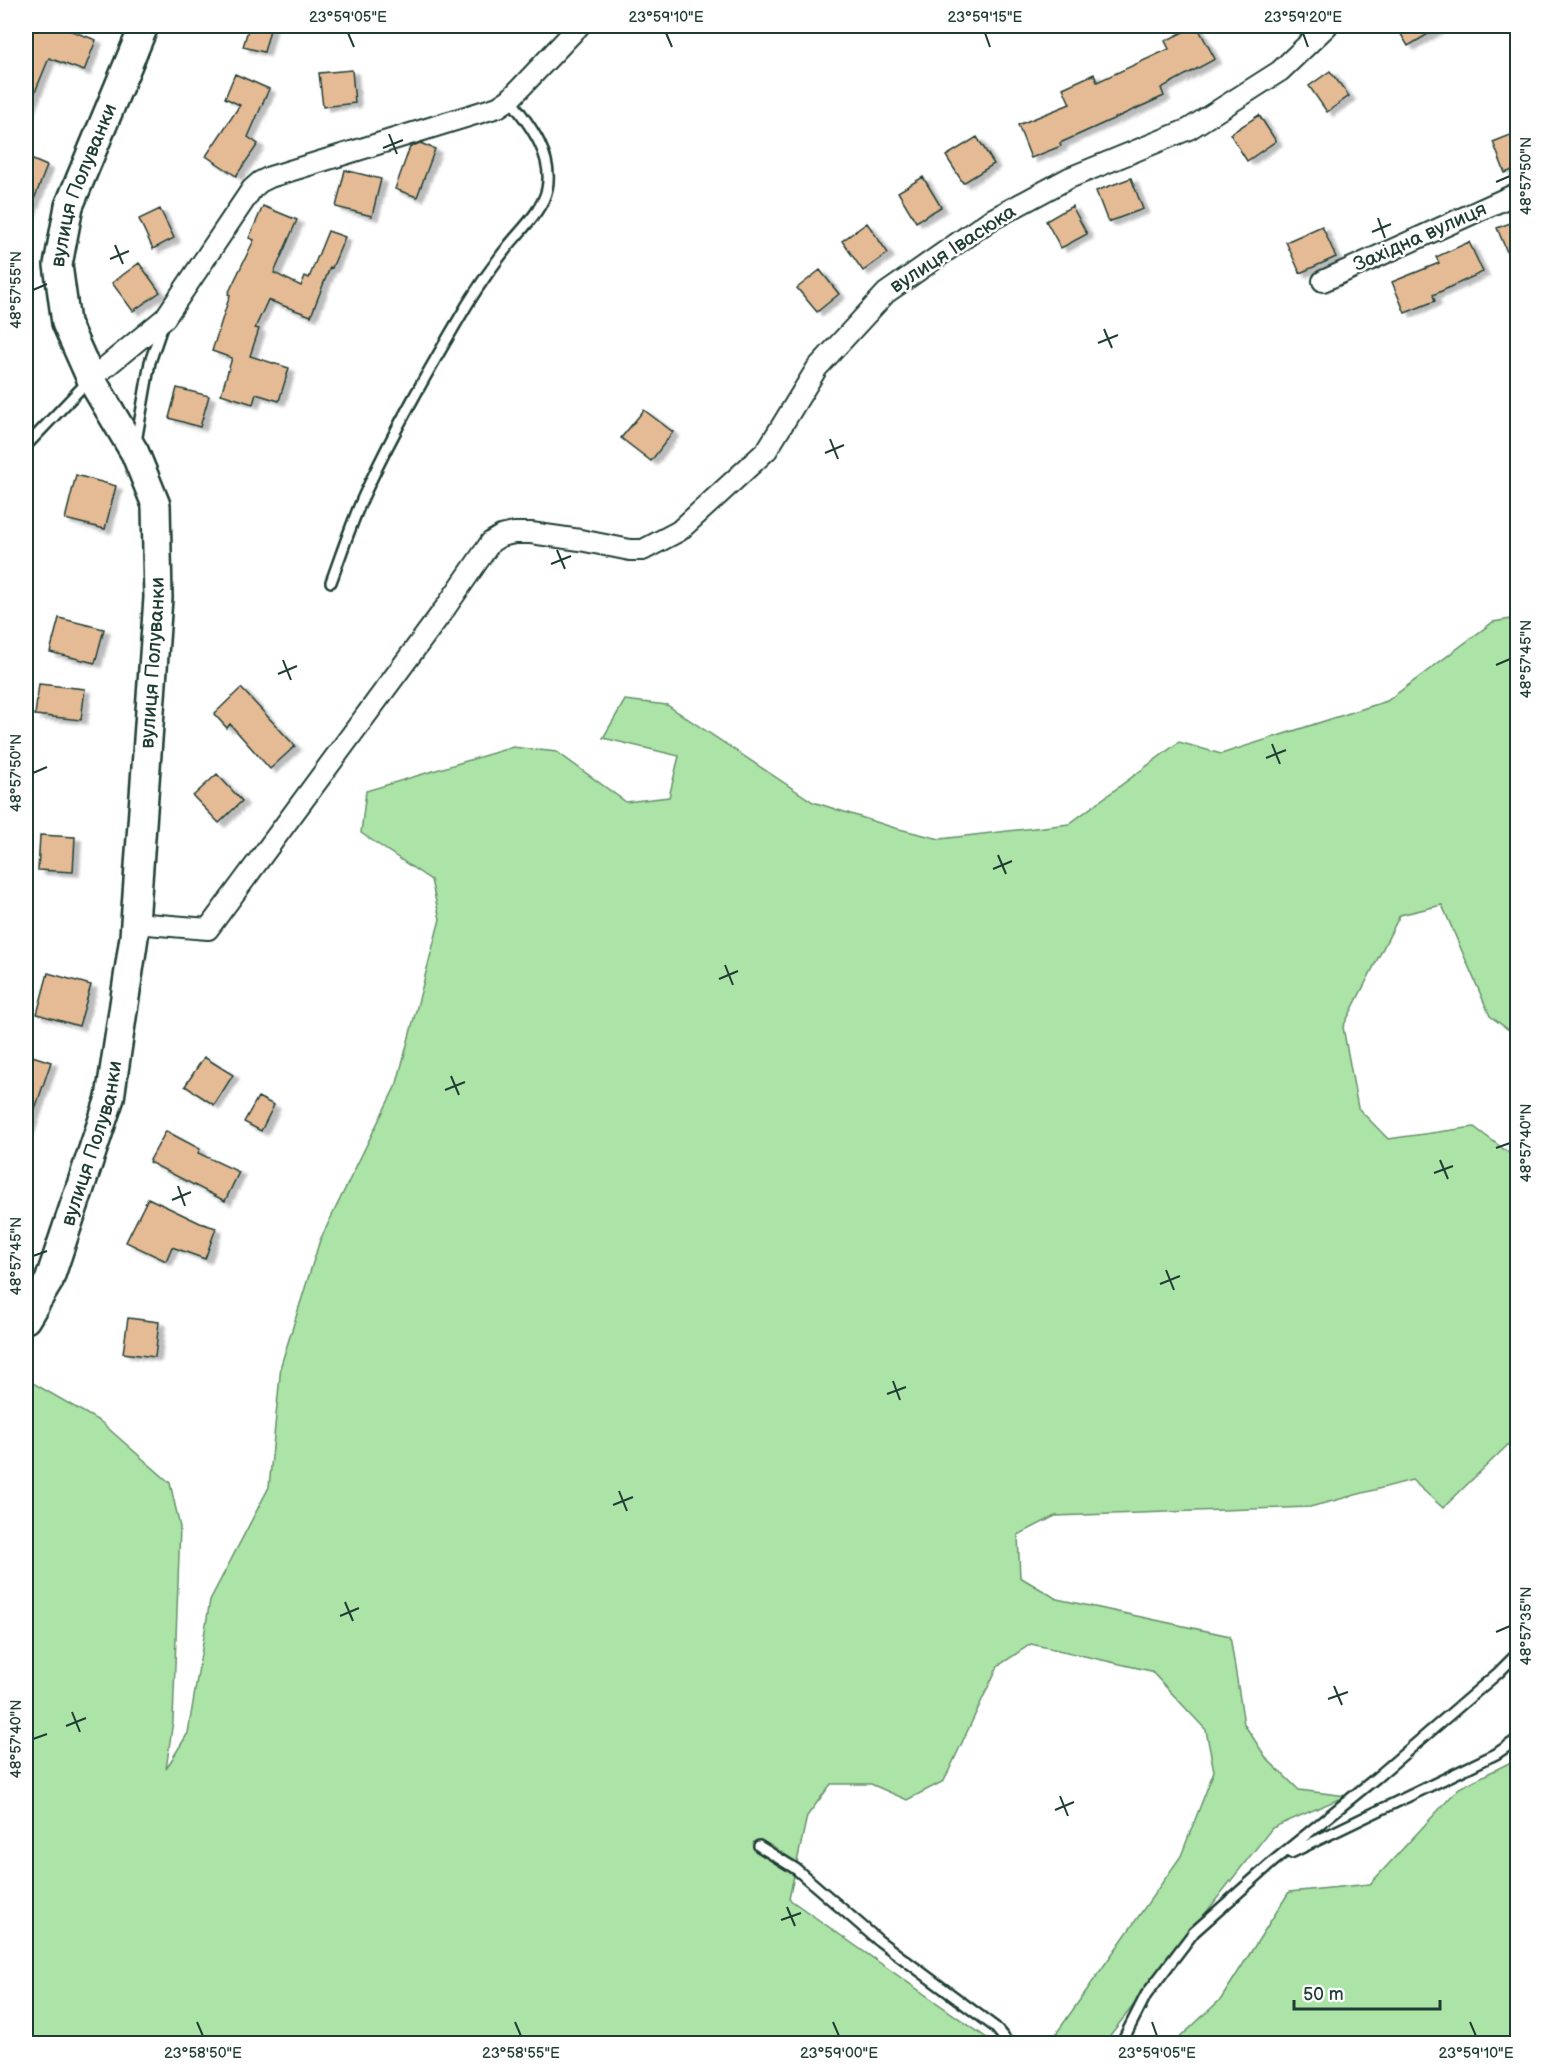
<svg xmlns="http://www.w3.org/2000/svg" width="1543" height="2069" viewBox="0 0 1543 2069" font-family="'Balsamiq Sans',sans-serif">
  <defs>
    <filter id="shadow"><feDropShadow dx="6" dy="4" stdDeviation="1.5" flood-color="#0004"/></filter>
  </defs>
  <rect width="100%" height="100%" fill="#fff"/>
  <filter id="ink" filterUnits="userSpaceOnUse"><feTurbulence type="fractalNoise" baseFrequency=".0167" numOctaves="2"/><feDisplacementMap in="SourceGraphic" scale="12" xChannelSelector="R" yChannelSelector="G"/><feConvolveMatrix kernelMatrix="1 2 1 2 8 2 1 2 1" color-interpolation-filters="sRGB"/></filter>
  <g filter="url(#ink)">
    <!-- green -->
    <path fill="#ace3a6" stroke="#66906d" stroke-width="1.5" d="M 1517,618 L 1517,1036 L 1490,1016 L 1442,905 L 1400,915 L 1343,1027 L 1358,1108 L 1388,1139 L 1474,1127 L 1509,1153 L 1517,1153 L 1517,1436 L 1443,1508 L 1412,1480 L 1310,1507 L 1055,1516 L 1018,1535 L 1020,1577 L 1057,1599 L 1230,1636 L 1244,1724 L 1267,1759 L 1299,1790 L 1346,1796 L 1272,1828 L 1104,2043 L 1051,2044 L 1051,2041 L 1181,1856 L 1214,1771 L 1206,1730 L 1151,1671 L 1031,1644 L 998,1666 L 944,1781 L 907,1800 L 871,1784 L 831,1784 L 807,1816 L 789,1899 L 994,2043 L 26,2043 L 26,1379 L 101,1422 L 170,1483 L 180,1527 L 173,1721 L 166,1769 L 188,1733 L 210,1600 L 269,1487 L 281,1365 L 320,1240 L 397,1083 L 440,919 L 431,880 L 361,833 L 366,791 L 513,747 L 557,752 L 626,802 L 669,797 L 679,756 L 603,738 L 625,700 L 667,705 L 813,802 L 895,828 L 940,839 L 1069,824 L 1179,742 L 1221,754 L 1387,701 L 1493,622 Z
      M 1517,1759 L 1517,2043 L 1174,2043 L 1221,1999 L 1289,1892 L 1370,1884 L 1459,1788 Z"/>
    <!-- building -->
    <path fill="#e5bb95" stroke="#1f3d34" stroke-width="1.5" filter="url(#shadow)" d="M 26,26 L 58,26 L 96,40 L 84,71 L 49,58 L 26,114 Z
      M 249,26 L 271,26 L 264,52 L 243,47 Z
      M 1195,26 L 1197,26 L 1215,59 L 1161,88 L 1164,96 L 1060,143 L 1061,146 L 1031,158 L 1018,125 L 1070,104 L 1063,88 L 1094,74 L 1097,82 L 1169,49 L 1165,41 Z
      M 1396,26 L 1442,26 L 1408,46 Z
      M 352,70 L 355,103 L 323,107 L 319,73 Z
      M 1330,71 L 1349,96 L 1327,112 L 1309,86 Z
      M 235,74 L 269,89 L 248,137 L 258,144 L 236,176 L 206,156 L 240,105 L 225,98 Z
      M 1259,115 L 1276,141 L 1247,161 L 1230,134 Z
      M 1518,132 L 1518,168 L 1505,173 L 1493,142 Z
      M 977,137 L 994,164 L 963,183 L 946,156 Z
      M 420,143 L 435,149 L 417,197 L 395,189 L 410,147 Z
      M 26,157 L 47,166 L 27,218 L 26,218 Z
      M 345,170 L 381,179 L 372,216 L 336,207 Z
      M 923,177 L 941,207 L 916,222 L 898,192 Z
      M 1131,178 L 1143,209 L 1108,222 L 1096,191 Z
      M 263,206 L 297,220 L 274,273 L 301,286 L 305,276 L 309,278 L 328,231 L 345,237 L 332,268 L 330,267 L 311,316 L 268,300 L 255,328 L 259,329 L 250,356 L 289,368 L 279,401 L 256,394 L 253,404 L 221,394 L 232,358 L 212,351 L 230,295 L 228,294 L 254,240 L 249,238 Z
      M 1072,206 L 1087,234 L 1061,248 L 1046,221 Z
      M 160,209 L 174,238 L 153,249 L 139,219 Z
      M 1518,220 L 1518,276 L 1517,276 L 1497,228 Z
      M 867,223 L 888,253 L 863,271 L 842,241 Z
      M 1322,226 L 1336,257 L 1300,273 L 1286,242 Z
      M 1469,242 L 1483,272 L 1433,295 L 1435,301 L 1405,313 L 1392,282 L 1439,263 L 1436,257 Z
      M 139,263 L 160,292 L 133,311 L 112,283 Z
      M 820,270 L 839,294 L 817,312 L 797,288 Z
      M 177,388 L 209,396 L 200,427 L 169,418 Z
      M 644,410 L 673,432 L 651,461 L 621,438 Z
      M 76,475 L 116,486 L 105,529 L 65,519 Z
      M 59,618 L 104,629 L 95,663 L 50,652 Z
      M 39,684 L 85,689 L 81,720 L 35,715 Z
      M 241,688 L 295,746 L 270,769 L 230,724 L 227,728 L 214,714 Z
      M 217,774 L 242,801 L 219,823 L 193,796 Z
      M 40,835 L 75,837 L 73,872 L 38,870 Z
      M 48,973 L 91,985 L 79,1026 L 37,1014 Z
      M 26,1054 L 51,1062 L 28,1130 L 26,1130 Z
      M 204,1057 L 233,1075 L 214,1105 L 185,1086 Z
      M 258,1097 L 274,1105 L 261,1131 L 244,1122 Z
      M 166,1131 L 200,1149 L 198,1153 L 239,1172 L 225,1201 L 149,1162 Z
      M 148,1198 L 200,1223 L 216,1228 L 205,1259 L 172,1247 L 166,1261 L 126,1242 Z
      M 128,1318 L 159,1322 L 155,1357 L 123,1353 Z"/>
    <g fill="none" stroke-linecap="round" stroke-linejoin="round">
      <!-- lane casing -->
      <g stroke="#1f3d34" stroke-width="14">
        <path id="lane" d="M 136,442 L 150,362 L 162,327
          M 26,446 L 88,381
          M 331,582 C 342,552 352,521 365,493 C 395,428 431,366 467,305 C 480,284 494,264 509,245 C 522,229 543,209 547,189 C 554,155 529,124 510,99
          M 759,1846 L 796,1869 L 878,1940 L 995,2027 L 1009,2044
          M 1291,1853 L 1496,1754 L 1518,1739
          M 1121,2044 L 1146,1995 L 1194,1932 L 1275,1860 L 1376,1778 L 1498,1673 L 1518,1653"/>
      </g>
      <!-- street casing -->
      <g stroke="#1f3d34" stroke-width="24">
        <path id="street" d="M 1323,281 L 1518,193
          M 91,379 L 165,318 L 252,189 L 260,182 L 270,177 L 498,107 L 510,99 L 579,26
          M 135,923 L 208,929 L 446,607 L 491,542 L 501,536 L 514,533 L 531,533 L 580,540 L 630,550 L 643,550 L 679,531 L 767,450 L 817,368 L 886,293 L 989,221 L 1069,178 L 1189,129 L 1280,71 L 1327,26"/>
      </g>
      <!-- secondary casing -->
      <g stroke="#1f3d34" stroke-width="32">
        <g id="secondary">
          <path id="s1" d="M 26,1319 L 49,1281 L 110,1098 L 134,937 L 158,598 L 156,505 L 135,453 L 91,379 L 66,323 L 58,265 L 69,206 L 144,26"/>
        </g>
      </g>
      <!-- lane -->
      <use href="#lane" stroke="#fff" stroke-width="9"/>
      <!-- street -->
      <use href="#street" stroke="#fff" stroke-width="20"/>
      <!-- secondary -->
      <use href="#secondary" stroke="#fff" stroke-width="27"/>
    </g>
  </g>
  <!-- ticks -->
  <path fill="none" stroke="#1f3d34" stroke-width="2" d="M 348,33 L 354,47M 666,33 L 672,47M 985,33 L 990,47M 1303,33 L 1308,47M 389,134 L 397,154M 383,148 L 403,140M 1496,182 L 1510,176M 1378,218 L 1385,238M 1372,232 L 1391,224M 115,245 L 123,264M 110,259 L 129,251M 33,290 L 47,284M 1104,329 L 1112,348M 1098,343 L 1118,335M 830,439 L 838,459M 825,453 L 844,445M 557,550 L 565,569M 551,564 L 571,556M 283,660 L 291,680M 1496,665 L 1510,659M 278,674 L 297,666M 1272,744 L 1280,764M 1266,758 L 1286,750M 33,773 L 47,767M 998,855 L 1006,874M 993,869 L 1012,861M 725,965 L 733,985M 719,979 L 738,971M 451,1076 L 459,1095M 445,1090 L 465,1082M 1496,1148 L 1510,1143M 1440,1160 L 1448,1179M 1434,1173 L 1453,1166M 178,1186 L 185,1206M 172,1200 L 191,1192M 33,1256 L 47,1251M 1166,1270 L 1174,1290M 1160,1284 L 1180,1276M 893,1381 L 900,1400M 887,1394 L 906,1387M 619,1491 L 627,1511M 613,1505 L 633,1497M 345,1602 L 353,1621M 340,1616 L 359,1608M 1496,1632 L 1510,1626M 1334,1686 L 1342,1705M 1328,1699 L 1348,1692M 72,1712 L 80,1732M 66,1726 L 86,1718M 33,1739 L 47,1734M 1060,1796 L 1068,1816M 1055,1810 L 1074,1802M 787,1907 L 795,1926M 781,1920 L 801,1913M 197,2022 L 203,2036M 515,2022 L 521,2036M 833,2022 L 839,2036M 1152,2022 L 1157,2036M 1470,2022 L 1476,2036"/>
  <g text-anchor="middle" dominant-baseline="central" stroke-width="5" stroke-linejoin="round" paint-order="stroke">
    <!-- street labels -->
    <g font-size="20" fill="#1f3d34" stroke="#fff">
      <text stroke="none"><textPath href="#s1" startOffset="1179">вулиця Полуванки</textPath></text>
      <text transform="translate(1420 237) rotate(-24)">Західна вулиця</text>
      <text transform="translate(953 249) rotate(-33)">вулиця Івасюка</text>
      <text stroke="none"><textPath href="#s1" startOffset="675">вулиця Полуванки</textPath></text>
      <text stroke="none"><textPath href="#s1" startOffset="189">вулиця Полуванки</textPath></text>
    </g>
  </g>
  <!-- margin -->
  <rect width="1543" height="2069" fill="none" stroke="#fff" stroke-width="66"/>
  <!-- scale -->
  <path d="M1294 2000v9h146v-9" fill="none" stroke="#1f3d34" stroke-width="3"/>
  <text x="1303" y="2000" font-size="18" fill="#1f3d34" stroke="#ffffff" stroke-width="4.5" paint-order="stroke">50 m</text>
  <rect x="33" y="33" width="1477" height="2003" fill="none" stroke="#1f3d34" stroke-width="2"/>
  <g font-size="15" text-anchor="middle" fill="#1f3d34">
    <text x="348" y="22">23°59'05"E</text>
    <text x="666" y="22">23°59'10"E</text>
    <text x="985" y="22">23°59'15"E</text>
    <text x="1303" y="22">23°59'20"E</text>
    <text transform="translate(1526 176) rotate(-90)" y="5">48°57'50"N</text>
    <text transform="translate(16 290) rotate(-90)" y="5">48°57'55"N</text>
    <text transform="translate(1526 659) rotate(-90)" y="5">48°57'45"N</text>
    <text transform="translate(16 773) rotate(-90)" y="5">48°57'50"N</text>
    <text transform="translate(1526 1143) rotate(-90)" y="5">48°57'40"N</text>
    <text transform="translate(16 1256) rotate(-90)" y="5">48°57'45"N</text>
    <text transform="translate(1526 1626) rotate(-90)" y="5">48°57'35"N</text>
    <text transform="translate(16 1739) rotate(-90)" y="5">48°57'40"N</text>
    <text x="203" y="2058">23°58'50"E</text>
    <text x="521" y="2058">23°58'55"E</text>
    <text x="839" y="2058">23°59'00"E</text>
    <text x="1157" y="2058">23°59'05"E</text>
    <text x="1476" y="2058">23°59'10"E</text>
  </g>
</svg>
